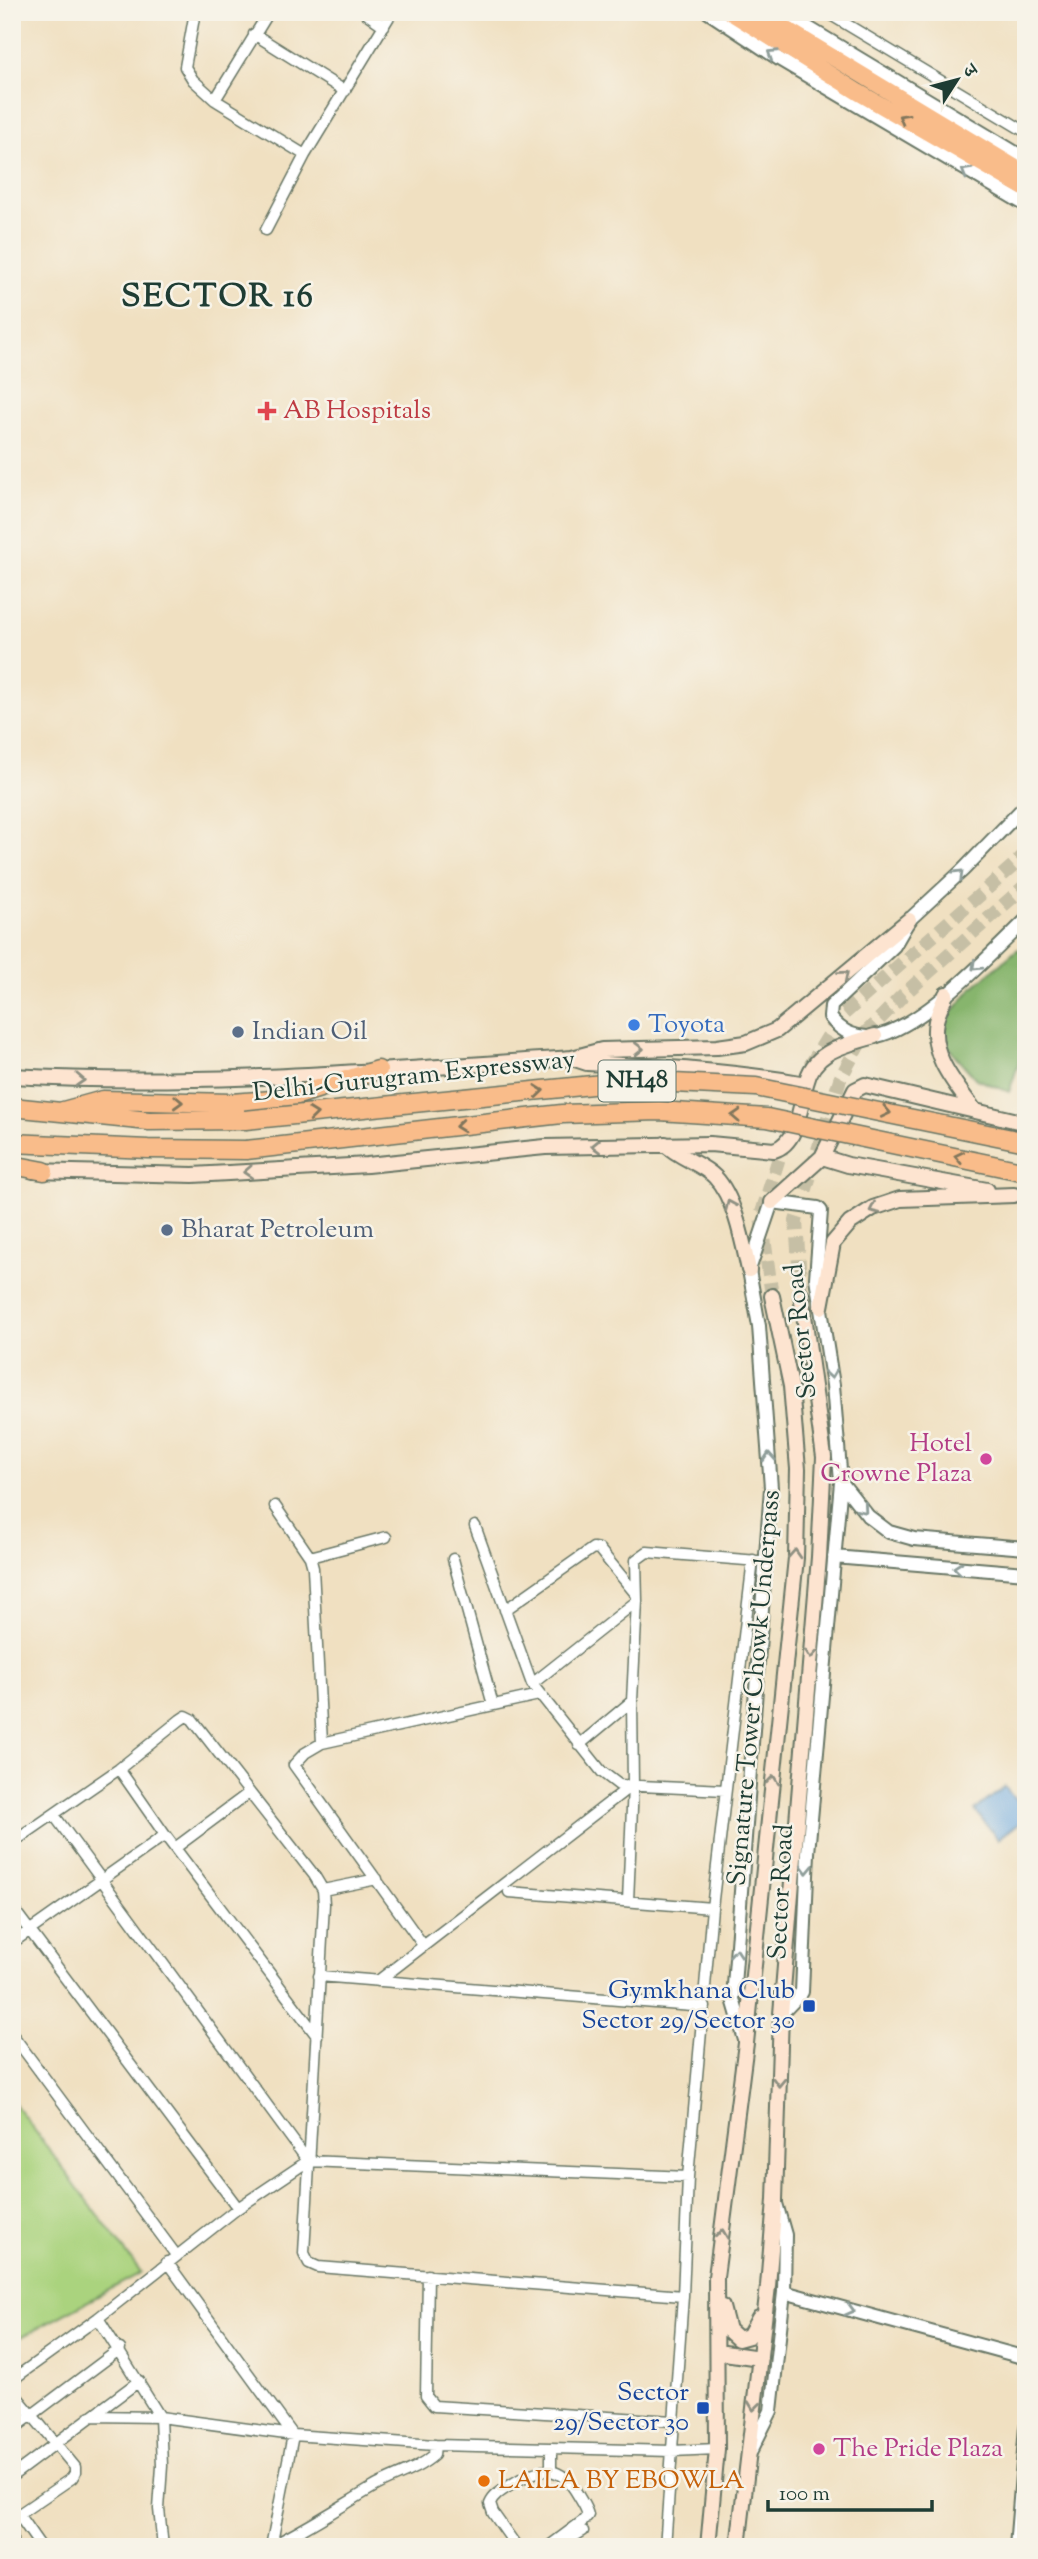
<svg xmlns="http://www.w3.org/2000/svg" width="1038" height="2559" viewBox="0 0 1038 2559" font-family="'Sorts Mill Goudy','Noto Serif Devanagari',serif">
  <rect width="100%" height="100%" fill="#f7f3e8"/>
  <filter id="ink" filterUnits="userSpaceOnUse"><feTurbulence type="fractalNoise" baseFrequency=".0143" numOctaves="2"/><feDisplacementMap in="SourceGraphic" scale="14" xChannelSelector="R" yChannelSelector="G"/><feConvolveMatrix kernelMatrix="1 2 1 2 8 2 1 2 1" color-interpolation-filters="sRGB"/></filter>
  <filter id="wash" filterUnits="userSpaceOnUse"><feTurbulence type="fractalNoise" baseFrequency=".00686" numOctaves="4" result="noise"/><feDisplacementMap in="SourceGraphic" scale="28" xChannelSelector="R" yChannelSelector="G"/><feGaussianBlur stdDeviation="1.57" result="paint"/><feColorMatrix in="noise" values="0 0 0 0 0 0 0 0 0 0 0 0 0 0 0 0 0 1.4 0 .05"/><feComposite in="paint" operator="in"/></filter>
  <g filter="url(#wash)">
    <rect width="100%" height="100%" fill="#f0e0c1"/>
    <!-- green -->
    <path fill="#aad37e" stroke="#648859" stroke-width="2" d="M 12,2100 L 141,2273 L 12,2342 Z"/>
    <!-- forest -->
    <path fill="#87b56d" stroke="#537950" stroke-width="2" d="M 1018,949 L 1026,955 L 1026,1041 L 1009,1092 L 976,1079 L 947,1046 L 945,1021 L 972,988 Z"/>
    <!-- water -->
    <path fill="#6faae0" stroke="#47748a" stroke-width="2" d="M 1005,1787 L 1026,1814 L 1026,1818 L 998,1839 L 975,1810 Z"/>
  </g>
  <g filter="url(#ink)">
    <g fill="none" stroke-linecap="round" stroke-linejoin="round">
      <!-- secondary-tunnel -->
      <path stroke="#c6bfa5" stroke-width="14" stroke-dasharray="14 7" stroke-linecap="butt" d="M 810,1066 L 840,1017 L 1013,866 L 1026,853
        M 801,1294 L 796,1221 L 840,1079 L 864,1035 L 901,997 L 1026,885
        M 772,1296 L 761,1216 L 785,1138"/>
      <!-- minor casing -->
      <g stroke="#687665" stroke-width="13">
        <path id="minor" d="M 195,12 L 185,67 L 193,80 L 215,100
          M 269,12 L 215,100 L 305,155
          M 364,12 L 384,26
          M 826,12 L 1026,132
          M 254,34 L 345,91
          M 266,230 L 305,155 L 392,12
          M 275,1506 L 310,1557 L 313,1568 L 322,1743
          M 475,1526 L 532,1684 L 602,1772 L 619,1785 L 725,1790
          M 310,1557 L 386,1537
          M 453,1559 L 493,1705
          M 505,1610 L 593,1548 L 599,1549 L 636,1594
          M 532,1684 L 637,1601
          M 579,1745 L 632,1701
          M 119,1769 L 165,1835 L 317,2036
          M 54,1815 L 308,2161
          M 12,1843 L 119,1769 L 180,1720 L 186,1716 L 192,1719 L 314,1875 L 323,1890 L 324,1904 L 304,2253 L 309,2263 L 318,2267 L 683,2296
          M 175,1848 L 249,1793
          M 323,1890 L 377,1879
          M 509,1892 L 712,1908
          M 628,1901 L 633,1785 L 632,1701 L 637,1601 L 636,1560 L 647,1552 L 758,1561
          M 12,1907 L 238,2208
          M 12,1943 L 165,1835
          M 423,1945 L 294,1765 L 305,1753 L 322,1743 L 539,1695
          M 319,1976 L 705,2007
          M 378,1981 L 632,1785
          M 12,2034 L 176,2255
          M 167,2262 L 293,2435 L 271,2547
          M 428,2275 L 426,2396 L 434,2406 L 673,2421
          M 98,2318 L 160,2417 L 162,2466 L 159,2509 L 163,2547
          M 12,2380 L 98,2318 L 238,2208 L 308,2161 L 688,2177
          M 12,2391 L 75,2467 L 75,2473 L 72,2478 L 12,2519
          M 91,2416 L 160,2417 L 293,2435 L 435,2445 L 672,2451 L 717,2449
          M 12,2430 L 120,2349
          M 551,2470 L 551,2448
          M 12,2476 L 139,2381
          M 18,2514 L 41,2547
          M 12,2533 L 12,2541
          M 566,2541 L 583,2531
          M 269,2547 C 305,2530 338,2508 372,2488 C 392,2476 416,2471 434,2455 L 435,2445
          M 517,2547 L 493,2513 L 490,2504 C 494,2494 505,2489 514,2483 C 542,2465 561,2465 578,2495 C 582,2502 586,2507 588,2515 L 583,2521 L 548,2547
          M 665,2547 L 683,2296 L 688,2177 L 712,1908 L 753,1560"/>
      </g>
      <!-- tertiary casing -->
      <g stroke="#687665" stroke-width="16">
        <path id="tertiary" d="M 708,12 L 779,59 L 1026,205
          M 782,12 L 1026,159
          M 1026,805 L 963,870 L 909,920 L 894,946 L 831,1006 L 830,1017 C 841,1032 858,1040 877,1036 C 925,1025 991,954 1026,920
          M 841,1482 L 868,1516 L 889,1532 L 914,1539 L 1026,1548
          M 834,1557 L 1026,1573
          M 745,2040 L 733,1999 L 771,1488 L 759,1326 L 749,1270 L 772,1202 L 818,1208 L 821,1211 L 816,1278 L 833,1385 L 841,1482 L 808,1853 L 802,1992 L 781,2014
          M 784,2292 L 1026,2358
          M 751,2451 L 771,2411 L 784,2292 L 785,2235 L 775,2200
          M 1016,2547 L 1026,2427"/>
      </g>
      <!-- secondary casing -->
      <g stroke="#687665" stroke-width="18">
        <path id="secondary" d="M 946,994 C 943,1003 938,1012 936,1021 C 929,1055 956,1085 975,1111
          M 12,1076 C 199,1087 386,1070 572,1058 L 602,1050 L 717,1047 L 746,1043 L 777,1030 L 909,920
          M 806,1084 C 813,1050 846,1045 875,1036
          M 665,1144 C 679,1158 703,1164 715,1177 C 735,1198 743,1243 749,1270
          M 822,1157 L 848,1165 L 987,1190
          M 33,1171 L 193,1175 L 367,1165 L 545,1147 L 710,1144 L 774,1150 C 798,1143 800,1106 806,1084 C 733,1071 660,1067 587,1063 L 572,1058
          M 772,1202 L 822,1157 L 855,1090 L 865,1085 L 1026,1123
          M 821,1307 L 833,1243 L 850,1223 L 873,1208 L 900,1199 L 1014,1195
          M 722,2307 L 728,2330 L 738,2339 L 749,2336 L 759,2318
          M 717,2352 L 760,2358
          M 708,2547 L 717,2449 L 716,2277 L 746,2043 L 796,1558 L 798,1469 L 791,1386 L 772,1296
          M 738,2547 L 768,2286 L 775,2200 L 781,2014 L 819,1557 L 824,1457 L 801,1294"/>
      </g>
      <!-- primary casing -->
      <g stroke="#687665" stroke-width="19">
        <path id="primary" d="M 730,12 L 858,92 L 1026,189
          M 758,12 L 1026,174"/>
      </g>
      <!-- motorway casing -->
      <g stroke="#687665" stroke-width="21">
        <path id="motorway" d="M 12,1107 L 149,1121 L 245,1120
          M 63,1111 L 103,1100 L 232,1103 L 285,1099 L 378,1070
          M 12,1143 L 148,1149 L 246,1150
          M 12,1165 L 44,1171"/>
      </g>
      <!-- minor -->
      <use href="#minor" stroke="#fff" stroke-width="10"/>
      <!-- tertiary -->
      <use href="#tertiary" stroke="#fff" stroke-width="12"/>
      <!-- secondary -->
      <use href="#secondary" stroke="#fde4d0" stroke-width="14"/>
      <!-- primary -->
      <use href="#primary" stroke="#f9bc8a" stroke-width="16"/>
      <!-- motorway -->
      <use href="#motorway" stroke="#f9bc8a" stroke-width="18"/>
      <!-- motorway-bridge casing -->
      <g stroke="#687665" stroke-width="21" stroke-linecap="butt">
        <path id="motorway-bridge" d="M 245,1120 L 632,1081 L 756,1087 L 1026,1142
          M 246,1150 L 562,1114 L 659,1111 L 767,1118 L 1026,1172"/>
      </g>
      <!-- motorway-bridge -->
      <use href="#motorway-bridge" stroke="#f9bc8a" stroke-width="18"/>
    </g>
    <!-- one-way arrows -->
    <defs><path id="oneway-chevron" d="M-2-3.5L2.5 0L-2 3.5" fill="none" stroke-width="1.6" stroke-linecap="round" stroke-linejoin="round" transform="scale(1.75)"/></defs>
    <g stroke="#8f9e9a">
      <use href="#oneway-chevron" transform="translate(772 54) rotate(-147)"/>
      <use href="#oneway-chevron" transform="translate(966 172) rotate(-150)"/>
      <use href="#oneway-chevron" transform="translate(959 874) rotate(-44)"/>
      <use href="#oneway-chevron" transform="translate(976 966) rotate(137)"/>
      <use href="#oneway-chevron" transform="translate(831 1374) rotate(82)"/>
      <use href="#oneway-chevron" transform="translate(769 1457) rotate(-94)"/>
      <use href="#oneway-chevron" transform="translate(863 1509) rotate(49)"/>
      <use href="#oneway-chevron" transform="translate(958 1568) rotate(-175)"/>
      <use href="#oneway-chevron" transform="translate(807 1869) rotate(92)"/>
      <use href="#oneway-chevron" transform="translate(736 1953) rotate(-86)"/>
      <use href="#oneway-chevron" transform="translate(850 2310) rotate(15)"/>
    </g>
    <g stroke="#81765b">
      <use href="#oneway-chevron" transform="translate(903 118) rotate(-150)"/>
      <use href="#oneway-chevron" transform="translate(539 1091) rotate(-6)"/>
      <use href="#oneway-chevron" transform="translate(178 1102) rotate(2)"/>
      <use href="#oneway-chevron" transform="translate(886 1112) rotate(12)"/>
      <use href="#oneway-chevron" transform="translate(313 1114) rotate(-6)"/>
      <use href="#oneway-chevron" transform="translate(736 1116) rotate(-177)"/>
      <use href="#oneway-chevron" transform="translate(460 1126) rotate(174)"/>
      <use href="#oneway-chevron" transform="translate(959 1157) rotate(-168)"/>
    </g>
    <g stroke="#8e9082">
      <use href="#oneway-chevron" transform="translate(844 975) rotate(-40)"/>
      <use href="#oneway-chevron" transform="translate(639 1049) rotate(-1)"/>
      <use href="#oneway-chevron" transform="translate(80 1080) rotate(3)"/>
      <use href="#oneway-chevron" transform="translate(596 1146) rotate(179)"/>
      <use href="#oneway-chevron" transform="translate(248 1172) rotate(177)"/>
      <use href="#oneway-chevron" transform="translate(730 1205) rotate(-114)"/>
      <use href="#oneway-chevron" transform="translate(874 1209) rotate(155)"/>
      <use href="#oneway-chevron" transform="translate(795 1554) rotate(-87)"/>
      <use href="#oneway-chevron" transform="translate(811 1654) rotate(95)"/>
      <use href="#oneway-chevron" transform="translate(773 1780) rotate(-84)"/>
      <use href="#oneway-chevron" transform="translate(779 2082) rotate(92)"/>
      <use href="#oneway-chevron" transform="translate(722 2234) rotate(-83)"/>
      <use href="#oneway-chevron" transform="translate(754 2406) rotate(97)"/>
    </g>
  </g>
  <!-- markers -->
  <path fill="#e0444e" stroke="#f7f3e8" stroke-width="2.5" d="M263.5 400.5h7v7h7v7h-7v7h-7v-7h-7v-7h7z"/>
  <circle fill="#3f7fe0" stroke="#f7f3e8" stroke-width="2.5" cx="634" cy="1025" r="7"/>
  <g fill="#5c6f8a" stroke="#f7f3e8" stroke-width="2.5">
    <circle cx="238" cy="1032" r="7"/>
    <circle cx="167" cy="1230" r="7"/>
  </g>
  <g fill="#d1479c" stroke="#f7f3e8" stroke-width="2.5">
    <circle cx="986" cy="1459" r="7"/>
    <circle cx="819" cy="2449" r="7"/>
  </g>
  <g fill="#1a4fb4" stroke="#f7f3e8" stroke-width="2.5">
    <rect x="802" y="1999" width="14" height="14" rx="3.5"/>
    <rect x="696" y="2401" width="14" height="14" rx="3.5"/>
  </g>
  <circle fill="#e8710a" stroke="#f7f3e8" stroke-width="2.5" cx="484" cy="2481" r="7"/>
  <g text-anchor="middle" dominant-baseline="central" stroke-width="5" stroke-linejoin="round" paint-order="stroke">
    <!-- shield labels -->
    <rect fill="#f7f3e8" stroke="#60746a" stroke-width="2" x="598.5" y="1060.5" width="77" height="41" rx="5"/>
    <g font-size="24" font-weight="bold" fill="#1f3d34">
      <text x="637" y="1081">NH48</text>
    </g>
    <!-- health labels -->
    <g font-size="26" fill="#be3a42" stroke="#f7f3e8" text-anchor="start">
      <text x="283" y="411">AB Hospitals</text>
    </g>
    <!-- shop labels -->
    <g font-size="26" fill="#366cbe" stroke="#f7f3e8" text-anchor="start">
      <text x="648" y="1025">Toyota</text>
    </g>
    <!-- service labels -->
    <g font-size="26" fill="#4e5e75" stroke="#f7f3e8" text-anchor="start">
      <text x="252" y="1032">Indian Oil</text>
      <text x="181" y="1230">Bharat Petroleum</text>
    </g>
    <!-- street labels -->
    <g font-size="26" fill="#1f3d34" stroke="#f7f3e8">
      <text transform="translate(414 1077) rotate(-6)">Delhi-Gurugram Expressway</text>
      <text transform="translate(802 1331) rotate(-96)">Sector Road</text>
      <text transform="translate(755 1688) rotate(-85)">Signature Tower Chowk Underpass</text>
      <text transform="translate(782 1892) rotate(-87)">Sector Road</text>
    </g>
    <!-- hotel labels -->
    <g font-size="26" fill="#b23c85" stroke="#f7f3e8" text-anchor="end">
      <text x="972" y="1444">Hotel<tspan x="972" dy="30">Crowne Plaza</tspan></text>
      <text x="833" y="2449" text-anchor="start">The Pride Plaza</text>
    </g>
    <!-- transit labels -->
    <g font-size="26" fill="#164399" stroke="#f7f3e8" text-anchor="end">
      <text x="795" y="1991">Gymkhana Club<tspan x="795" dy="30">Sector 29/Sector 30</tspan></text>
      <text x="689" y="2393">Sector<tspan x="689" dy="30">29/Sector 30</tspan></text>
    </g>
    <!-- food labels -->
    <g font-size="26" fill="#c56008" stroke="#f7f3e8" text-anchor="start">
      <text x="498" y="2481">LAILA BY EBOWLA</text>
    </g>
    <!-- district labels -->
    <g font-size="33" font-weight="bold" letter-spacing="2" fill="#1f3d34" stroke="#f7f3e8">
      <text x="218" y="298">SECTOR 16</text>
    </g>
  </g>
  <!-- margin -->
  <rect width="1038" height="2559" fill="none" stroke="#f7f3e8" stroke-width="42"/>
  <!-- north arrow -->
  <g transform="translate(957 80) rotate(54)" stroke="#f7f3e8" stroke-width="5" paint-order="stroke">
  <path d="M0-5L12 26L0 18L-12 26Z" fill="#1f3d34"/>
  <text y="-10" font-size="19" font-weight="bold" text-anchor="middle" fill="#1f3d34">उ</text>
  </g>
  <!-- scale -->
  <path d="M768 2500v10h164v-10" fill="none" stroke="#1f3d34" stroke-width="3.5"/>
  <text x="779" y="2500" font-size="21" fill="#1f3d34" stroke="#f7f3e8" stroke-width="5" paint-order="stroke">100 m</text>
</svg>
